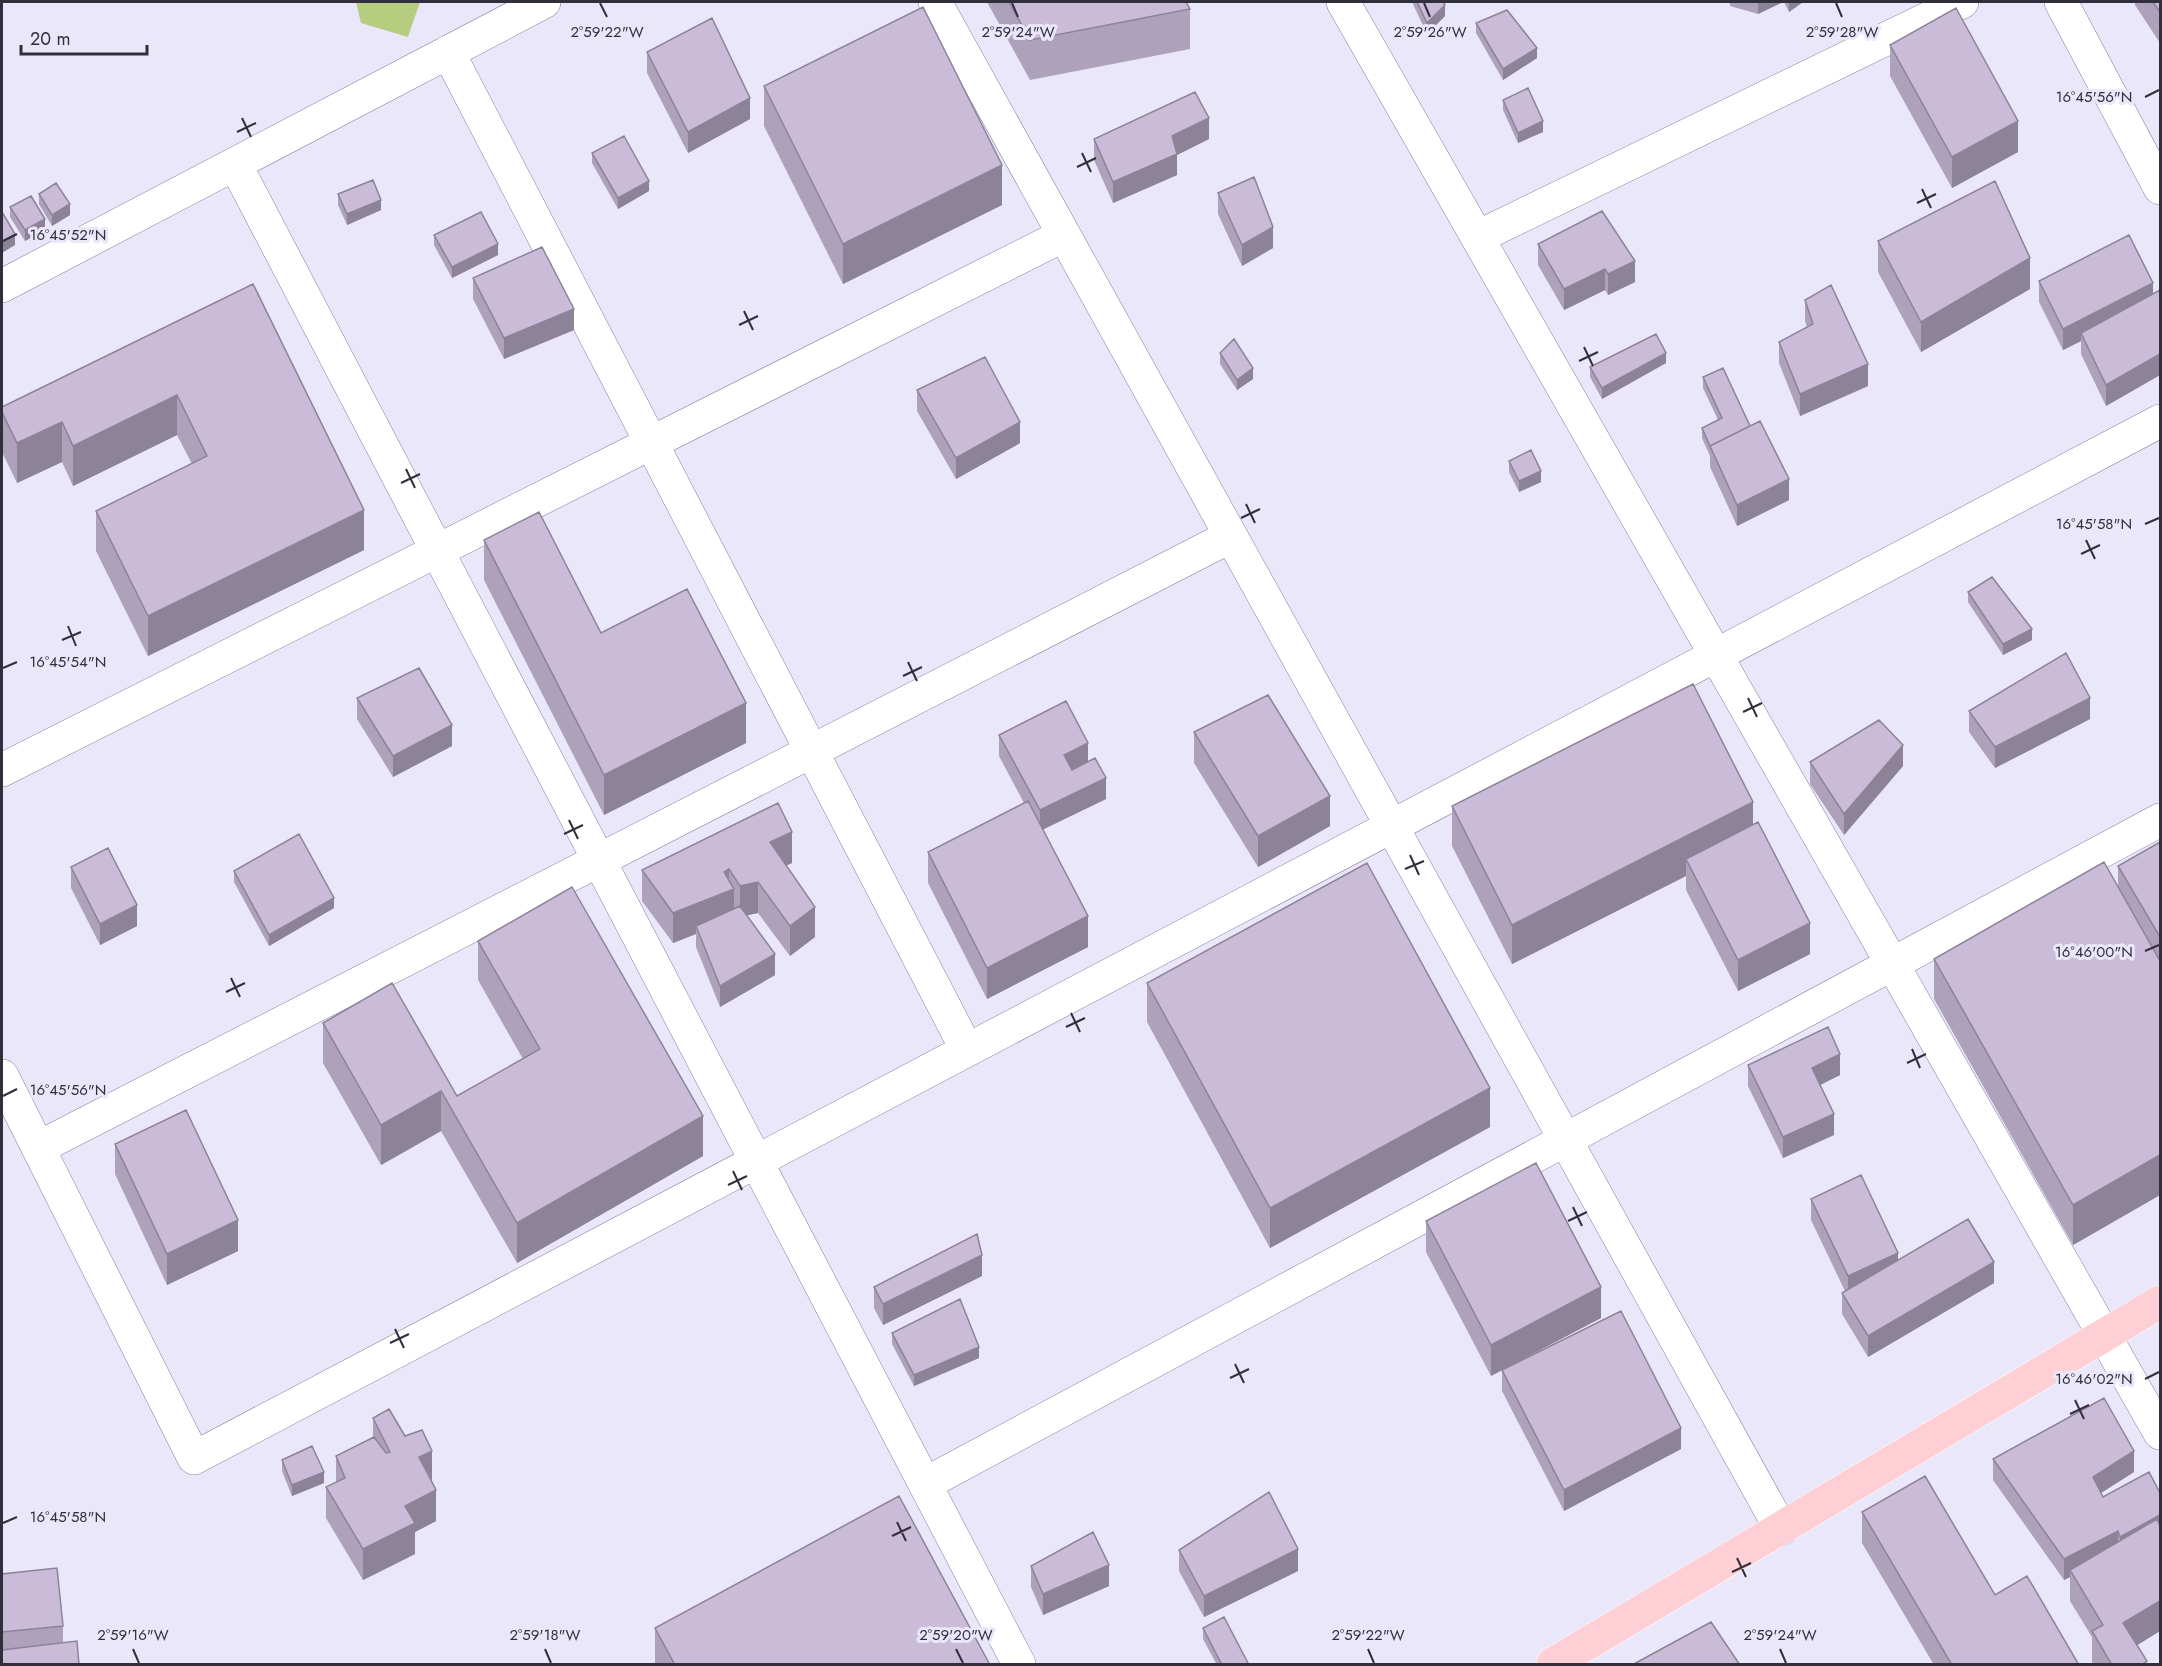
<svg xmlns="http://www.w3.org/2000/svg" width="2162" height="1666" viewBox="0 0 2162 1666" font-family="Jost,sans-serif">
  <rect width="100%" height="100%" fill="#eae7fb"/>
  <!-- green -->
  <path fill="#b6cd7f" d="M 356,2 L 420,2 L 408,37 L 361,23 Z"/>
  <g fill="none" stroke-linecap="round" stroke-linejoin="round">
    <!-- minor casing -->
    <g stroke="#86819f" stroke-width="34">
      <path id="minor" d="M 935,2 L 1781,1529
        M 1343,2 L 2160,1433
        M 2061,2 L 2160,188
        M 448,52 L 967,1050
        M 235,164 L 1019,1664
        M 1478,237 L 1962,2
        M 2,286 L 544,2
        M 2,770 L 1064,235
        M 2,1076 L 194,1458 L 2160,421
        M 38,1148 L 1231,536
        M 925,1484 L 2160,820"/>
    </g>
    <!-- major casing -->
    <g stroke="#fff" stroke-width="34">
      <path id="major" d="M 1553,1664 L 2160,1302"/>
    </g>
    <!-- minor -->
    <use href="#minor" stroke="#fff" stroke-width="33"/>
    <!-- major -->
    <use href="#major" stroke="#fecfd5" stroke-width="33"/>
  </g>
  <!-- wall -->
  <path fill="#aea1bb" d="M 987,2 L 1186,2 L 1190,9 L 1190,49 L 1030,80 Z
    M 1412,2 L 1443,2 L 1445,16 L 1427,34 Z
    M 1730,2 L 1783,2 L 1758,14 L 1730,6 Z
    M 1784,2 L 1803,2 L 1789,12 Z
    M 2135,2 L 2160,2 L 2160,43 L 2135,5 Z
    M 1476,23 L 1537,58 L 1503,80 L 1476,33 Z
    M 1890,45 L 2018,152 L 1952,188 L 1890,76 Z
    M 647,52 L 750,119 L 688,153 L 647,73 Z
    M 764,86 L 1002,205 L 843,284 L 764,126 Z
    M 1503,100 L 1543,132 L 1518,143 L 1503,110 Z
    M 1094,139 L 1209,139 L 1177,155 L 1177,175 L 1113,203 L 1094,160 Z
    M 592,153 L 649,191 L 618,209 L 592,163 Z
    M 1218,193 L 1273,248 L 1242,266 L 1218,214 Z
    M 39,194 L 70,215 L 52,226 L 39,204 Z
    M 338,194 L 381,210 L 347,225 L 338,205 Z
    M 10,207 L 45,230 L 25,241 L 10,217 Z
    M 434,235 L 498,255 L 452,278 L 434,245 Z
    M 1878,241 L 2030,289 L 1921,352 L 1878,272 Z
    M 1538,244 L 1635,261 L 1635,282 L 1608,295 L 1605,290 L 1564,310 L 1538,265 Z
    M 473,278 L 574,330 L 504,359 L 473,299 Z
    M 2039,281 L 2153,294 L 2160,290 L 2160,375 L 2106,406 L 2081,354 L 2081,341 L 2063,350 L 2039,302 Z
    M 253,284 L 364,550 L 148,656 L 96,551 L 96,511 L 192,464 L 177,435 L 73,486 L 62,462 L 17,483 L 2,452 L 2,407 Z
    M 1805,300 L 1868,386 L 1800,416 L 1779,363 L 1779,342 L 1807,327 L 1805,321 Z
    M 1220,353 L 1253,379 L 1237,390 L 1220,364 Z
    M 1666,363 L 1602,399 L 1590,377 L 1590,367 Z
    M 1703,377 L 1750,426 L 1789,500 L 1737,526 L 1710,467 L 1710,456 L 1702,438 L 1702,428 L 1718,420 L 1703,388 Z
    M 917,390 L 1020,443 L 956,479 L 917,411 Z
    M 2159,447 L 2160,447 L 2160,480 L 2159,478 Z
    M 1509,461 L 1541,482 L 1519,492 L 1509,472 Z
    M 484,540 L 601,633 L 746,743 L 604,815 L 484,580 Z
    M 1968,592 L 2032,640 L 2003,655 L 1968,602 Z
    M 357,698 L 452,746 L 393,777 L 357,719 Z
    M 1969,711 L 2090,719 L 1995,768 L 1969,732 Z
    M 1194,732 L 1330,826 L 1258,867 L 1194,763 Z
    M 999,735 L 1088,762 L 1106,799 L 1043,829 L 1088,947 L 987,999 L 928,883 L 928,852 L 1024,803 L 999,756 Z
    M 1810,762 L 1903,766 L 1844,835 L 1810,784 Z
    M 1452,806 L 1753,825 L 1810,954 L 1738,991 L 1686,890 L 1686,876 L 1512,964 L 1452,846 Z
    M 2160,842 L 2160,1195 L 2073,1245 L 1934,999 L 1934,959 L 2118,886 L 2118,866 Z
    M 792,863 L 786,865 L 815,937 L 790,956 L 758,913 L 747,915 L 775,975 L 720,1007 L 696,947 L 696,934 L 673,943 L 642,901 L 642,870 Z
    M 71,867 L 137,926 L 100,945 L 71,888 Z
    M 234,871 L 334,908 L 269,946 L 234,882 Z
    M 478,941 L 703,1156 L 517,1263 L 441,1131 L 381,1165 L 323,1063 L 323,1023 L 457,1096 L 523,1059 L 478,980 Z
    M 1147,983 L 1490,1127 L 1270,1248 L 1147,1022 Z
    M 1748,1065 L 1840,1075 L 1820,1085 L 1834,1135 L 1783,1158 L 1748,1086 Z
    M 115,1144 L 238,1251 L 167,1285 L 115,1174 Z
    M 1811,1199 L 1898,1260 L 1994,1283 L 1868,1357 L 1842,1314 L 1842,1293 L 1845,1291 L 1811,1220 Z
    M 1426,1221 L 1601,1318 L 1511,1365 L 1681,1449 L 1564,1511 L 1502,1391 L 1502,1370 L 1491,1376 L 1426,1252 Z
    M 982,1276 L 883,1325 L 874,1308 L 874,1287 Z
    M 892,1333 L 979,1358 L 914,1386 L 892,1344 Z
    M 373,1418 L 432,1481 L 436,1521 L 415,1532 L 415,1554 L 363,1580 L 326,1518 L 326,1487 L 336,1482 L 336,1456 L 373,1437 Z
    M 1993,1459 L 2134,1472 L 2101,1493 L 2103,1497 L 2160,1493 L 2160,1631 L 2137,1645 L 2147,1665 L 2093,1665 L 2092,1662 L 2092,1637 L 2070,1601 L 2070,1577 L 2064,1580 L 1993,1480 Z
    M 282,1460 L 324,1483 L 292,1496 L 282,1471 Z
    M 1862,1512 L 1995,1595 L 2079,1665 L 1934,1665 L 1862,1543 Z
    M 1179,1550 L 1298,1571 L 1204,1617 L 1179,1571 Z
    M 1031,1566 L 1109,1586 L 1043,1615 L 1031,1587 Z
    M 2,1574 L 63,1626 L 63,1643 L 2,1665 Z
    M 655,1628 L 990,1665 L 655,1665 Z
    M 1203,1628 L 1249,1665 L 1217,1665 L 1203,1639 Z"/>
  <!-- shaded-wall -->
  <path fill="#8d8398" d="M 1761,2 L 1783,2 L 1758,14 L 1758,3 Z
    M 1789,2 L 1803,2 L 1789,12 Z
    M 1445,5 L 1445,16 L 1427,34 L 1427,23 Z
    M 1537,48 L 1537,58 L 1503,80 L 1503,69 Z
    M 750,98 L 750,119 L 688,153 L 688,132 Z
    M 1209,118 L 1209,139 L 1177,155 L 1177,175 L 1113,203 L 1113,182 L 1172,136 Z
    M 1543,121 L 1543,132 L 1518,143 L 1518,133 Z
    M 2018,121 L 2018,152 L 1952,188 L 1952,157 Z
    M 1002,165 L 1002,205 L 843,284 L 843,244 Z
    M 649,181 L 649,191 L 618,209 L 618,198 Z
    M 381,200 L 381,210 L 347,225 L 347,214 Z
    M 70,204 L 70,215 L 52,226 L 52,215 Z
    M 45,219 L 45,230 L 25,241 L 25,230 Z
    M 1273,227 L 1273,248 L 1242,266 L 1242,245 Z
    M 15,234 L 15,245 L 2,253 L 2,242 Z
    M 498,244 L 498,255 L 452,278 L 452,267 Z
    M 2030,258 L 2030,289 L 1921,352 L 1921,322 Z
    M 1635,261 L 1635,282 L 1608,295 L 1608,274 Z
    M 1605,269 L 1605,290 L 1564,310 L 1564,289 Z
    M 2153,283 L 2153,304 L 2081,333 L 2081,341 L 2063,350 L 2063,329 Z
    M 574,309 L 574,330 L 504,359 L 504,338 Z
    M 1666,353 L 1666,363 L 1602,399 L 1602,388 Z
    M 2160,354 L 2160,375 L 2106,406 L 2106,385 Z
    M 1868,364 L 1868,386 L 1800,416 L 1800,394 Z
    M 1253,368 L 1253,379 L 1237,390 L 1237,380 Z
    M 177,395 L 177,435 L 73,486 L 73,446 Z
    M 62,422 L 62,462 L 17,483 L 17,443 Z
    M 1020,422 L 1020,443 L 956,479 L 956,458 Z
    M 1541,471 L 1541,482 L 1519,492 L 1519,481 Z
    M 1789,479 L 1789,500 L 1737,526 L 1737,505 Z
    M 364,510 L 364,550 L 148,656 L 148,616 Z
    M 2032,629 L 2032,640 L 2003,655 L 2003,644 Z
    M 2090,698 L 2090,719 L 1995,768 L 1995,747 Z
    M 746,703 L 746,743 L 604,815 L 604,775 Z
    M 452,725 L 452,746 L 393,777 L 393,756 Z
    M 1088,743 L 1088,764 L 1064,776 L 1064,755 Z
    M 1903,745 L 1903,766 L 1844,835 L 1844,814 Z
    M 1106,778 L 1106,799 L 1040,831 L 1040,810 Z
    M 1330,796 L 1330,826 L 1258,867 L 1258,836 Z
    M 1753,802 L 1753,842 L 1686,859 L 1686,876 L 1512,964 L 1512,925 Z
    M 792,832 L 792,863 L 770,873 L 770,842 Z
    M 729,869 L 729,891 L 734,889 L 734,920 L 696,926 L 696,934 L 673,943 L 673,913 Z
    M 758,882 L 758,913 L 740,917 L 740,886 Z
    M 334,898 L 334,908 L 269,946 L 269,935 Z
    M 137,905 L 137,926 L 100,945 L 100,924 Z
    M 815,907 L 815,937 L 790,956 L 790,926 Z
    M 1088,916 L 1088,947 L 987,999 L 987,968 Z
    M 1810,923 L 1810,954 L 1738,991 L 1738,960 Z
    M 775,954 L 775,975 L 720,1007 L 720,986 Z
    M 1840,1054 L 1840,1075 L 1812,1089 L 1812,1068 Z
    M 1490,1088 L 1490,1127 L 1270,1248 L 1270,1208 Z
    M 441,1091 L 441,1131 L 381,1165 L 381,1125 Z
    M 1834,1114 L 1834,1135 L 1783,1158 L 1783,1137 Z
    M 703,1116 L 703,1156 L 517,1263 L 517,1223 Z
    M 2160,1155 L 2160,1195 L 2073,1245 L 2073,1205 Z
    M 238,1220 L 238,1251 L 167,1285 L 167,1254 Z
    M 1898,1253 L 1898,1274 L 1848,1297 L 1848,1276 Z
    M 982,1255 L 982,1276 L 883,1325 L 883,1304 Z
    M 1994,1262 L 1994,1283 L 1868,1357 L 1868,1336 Z
    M 1601,1287 L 1601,1318 L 1491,1376 L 1491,1345 Z
    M 979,1347 L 979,1358 L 914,1386 L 914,1375 Z
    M 1681,1428 L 1681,1449 L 1564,1511 L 1564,1490 Z
    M 432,1451 L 432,1481 L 419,1457 Z
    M 2134,1451 L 2134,1472 L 2093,1498 L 2093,1477 Z
    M 324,1472 L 324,1483 L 292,1496 L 292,1485 Z
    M 436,1490 L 436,1521 L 415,1532 L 415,1554 L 363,1580 L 363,1549 L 405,1506 Z
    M 2160,1515 L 2160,1536 L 2120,1558 L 2120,1537 Z
    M 2118,1531 L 2118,1552 L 2070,1570 L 2070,1577 L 2064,1580 L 2064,1559 Z
    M 1298,1549 L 1298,1571 L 1204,1617 L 1204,1596 Z
    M 1109,1565 L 1109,1586 L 1043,1615 L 1043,1594 Z
    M 2160,1601 L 2160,1631 L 2123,1654 L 2123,1623 Z"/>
  <!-- building -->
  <path fill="#cabbd9" stroke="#8d8398" stroke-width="1.5" d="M 1009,2 L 1186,2 L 1190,9 L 1030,40 Z
    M 1417,2 L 1443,2 L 1445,5 L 1427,23 Z
    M 2153,2 L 2160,2 L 2160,12 Z
    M 923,7 L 1002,165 L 843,244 L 764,86 Z
    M 1956,8 L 2018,121 L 1952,157 L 1890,45 Z
    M 1507,10 L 1537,48 L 1503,69 L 1476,23 Z
    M 712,18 L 750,98 L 688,132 L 647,52 Z
    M 1528,88 L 1543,121 L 1518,133 L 1503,100 Z
    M 1195,92 L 1209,118 L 1172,136 L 1177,154 L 1113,182 L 1094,139 Z
    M 624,136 L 649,181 L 618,198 L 592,153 Z
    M 1254,177 L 1273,227 L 1242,245 L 1218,193 Z
    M 373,180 L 381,200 L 347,214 L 338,194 Z
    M 1995,181 L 2030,258 L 1921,322 L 1878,241 Z
    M 56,183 L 70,204 L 52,215 L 39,194 Z
    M 31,196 L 45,219 L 25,230 L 10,207 Z
    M 1602,211 L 1635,261 L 1608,274 L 1605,269 L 1564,289 L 1538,244 Z
    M 2,212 L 15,234 L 2,242 Z
    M 481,212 L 498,244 L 452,267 L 434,235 Z
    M 2129,235 L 2153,283 L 2063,329 L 2039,281 Z
    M 542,247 L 574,309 L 504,338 L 473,278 Z
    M 253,284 L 364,510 L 148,616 L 96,511 L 207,456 L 177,395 L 73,446 L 62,422 L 17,443 L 2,412 L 2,407 Z
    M 1831,285 L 1868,364 L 1800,394 L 1779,342 L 1813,324 L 1805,300 Z
    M 2160,290 L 2160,354 L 2106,385 L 2081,333 Z
    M 1656,334 L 1666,353 L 1602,388 L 1590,367 Z
    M 1234,339 L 1253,368 L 1237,380 L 1220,353 Z
    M 985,357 L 1020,422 L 956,458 L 917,390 Z
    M 1723,368 L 1750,426 L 1710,446 L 1702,428 L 1722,418 L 1703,377 Z
    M 1760,421 L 1789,479 L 1737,505 L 1710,446 Z
    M 1531,450 L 1541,471 L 1519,481 L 1509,461 Z
    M 539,512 L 601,633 L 687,589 L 746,703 L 604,775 L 484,540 Z
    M 1992,577 L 2032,629 L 2003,644 L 1968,592 Z
    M 2066,653 L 2090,698 L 1995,747 L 1969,711 Z
    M 419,668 L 452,725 L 393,756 L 357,698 Z
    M 1693,684 L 1753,802 L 1512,925 L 1452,806 Z
    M 1268,695 L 1330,796 L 1258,836 L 1194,732 Z
    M 1066,701 L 1088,743 L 1064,755 L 1072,770 L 1095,758 L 1106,778 L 1040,810 L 999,735 Z
    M 1879,720 L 1903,745 L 1844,814 L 1810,762 Z
    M 1028,801 L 1088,916 L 987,968 L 928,852 Z
    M 778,803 L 792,832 L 770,842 L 815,907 L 790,926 L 758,882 L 740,886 L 729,869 L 724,872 L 734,889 L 673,913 L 642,870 Z
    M 1758,822 L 1810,923 L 1738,960 L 1686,859 Z
    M 299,834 L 334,898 L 269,935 L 234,871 Z
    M 2160,842 L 2160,937 L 2118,866 Z
    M 108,848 L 137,905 L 100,924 L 71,867 Z
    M 2104,862 L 2160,961 L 2160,1155 L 2073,1205 L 1934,959 Z
    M 1367,863 L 1490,1088 L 1270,1208 L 1147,983 Z
    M 572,887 L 703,1116 L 517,1223 L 441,1091 L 381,1125 L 323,1023 L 392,983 L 457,1096 L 540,1049 L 478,941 Z
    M 740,906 L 775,954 L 720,986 L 696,926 Z
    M 1828,1027 L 1840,1054 L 1812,1068 L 1834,1114 L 1783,1137 L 1748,1065 Z
    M 186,1110 L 238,1220 L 167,1254 L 115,1144 Z
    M 1536,1163 L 1601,1287 L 1491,1345 L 1426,1221 Z
    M 1861,1175 L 1898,1253 L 1848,1276 L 1811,1199 Z
    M 1968,1219 L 1994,1262 L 1868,1336 L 1842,1293 Z
    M 977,1234 L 982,1255 L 883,1304 L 874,1287 Z
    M 960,1299 L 979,1347 L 914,1375 L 892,1333 Z
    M 1621,1311 L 1681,1428 L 1564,1490 L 1502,1370 Z
    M 2104,1398 L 2134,1451 L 2093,1477 L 2103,1497 L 2149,1472 L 2160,1493 L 2160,1515 L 2120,1537 L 2118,1531 L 2064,1559 L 1993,1459 Z
    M 389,1409 L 405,1436 L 422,1430 L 432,1451 L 419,1457 L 436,1490 L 405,1506 L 415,1523 L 363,1549 L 326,1487 L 345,1478 L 336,1456 L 374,1437 L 386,1453 L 390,1452 L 373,1418 Z
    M 312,1446 L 324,1472 L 292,1485 L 282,1460 Z
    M 1925,1476 L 1995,1595 L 2027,1576 L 2079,1665 L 1952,1665 L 1862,1512 Z
    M 1269,1492 L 1298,1549 L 1204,1596 L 1179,1550 Z
    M 899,1496 L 990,1665 L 675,1665 L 655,1628 Z
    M 2157,1519 L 2160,1526 L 2160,1601 L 2123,1623 L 2147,1661 L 2141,1665 L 2112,1665 L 2092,1631 L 2103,1625 L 2070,1570 Z
    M 1093,1532 L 1109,1565 L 1043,1594 L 1031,1566 Z
    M 57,1568 L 63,1626 L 2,1632 L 2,1574 Z
    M 1224,1617 L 1249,1665 L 1222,1665 L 1203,1628 Z
    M 1711,1622 L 1740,1665 L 1632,1665 Z
    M 77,1641 L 79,1665 L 2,1665 L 2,1650 Z"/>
  <!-- ticks -->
  <path fill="none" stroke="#322f3c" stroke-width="2" d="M 600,3 L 607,17M 1012,3 L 1018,17M 1424,3 L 1430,17M 1836,3 L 1842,17M 2145,97 L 2159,90M 242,118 L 251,137M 237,132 L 256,123M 1082,153 L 1091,172M 1077,167 L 1096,158M 1922,189 L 1931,208M 1917,203 L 1936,194M 3,241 L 17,234M 744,311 L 753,330M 739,325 L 758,316M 1584,347 L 1593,366M 1579,361 L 1598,352M 406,469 L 415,488M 401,483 L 420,474M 1246,504 L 1255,523M 1241,518 L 1260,509M 2145,524 L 2159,518M 2086,540 L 2095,559M 2081,554 L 2100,545M 68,626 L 76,646M 62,640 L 81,632M 908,662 L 917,681M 3,668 L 17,662M 903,676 L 922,667M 1748,698 L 1757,717M 1743,712 L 1762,703M 569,820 L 578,839M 564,834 L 583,825M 1410,855 L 1419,875M 1405,869 L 1424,861M 2145,951 L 2159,945M 231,978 L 240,997M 226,992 L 245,983M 1071,1013 L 1080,1032M 1066,1027 L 1085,1018M 1912,1049 L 1920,1068M 1907,1063 L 1926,1054M 3,1096 L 17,1089M 733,1171 L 742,1190M 728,1185 L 747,1176M 1573,1207 L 1582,1226M 1568,1221 L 1587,1212M 395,1329 L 404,1348M 390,1343 L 409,1334M 1235,1364 L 1244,1383M 1230,1378 L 1249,1369M 2145,1379 L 2159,1372M 2075,1400 L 2084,1419M 2070,1414 L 2089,1405M 897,1522 L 906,1541M 3,1523 L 17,1517M 892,1536 L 911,1527M 1737,1558 L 1746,1577M 1732,1572 L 1751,1563M 133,1649 L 139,1663M 545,1649 L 551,1663M 956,1649 L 963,1663M 1368,1649 L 1374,1663M 1780,1649 L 1786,1663"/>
  <g font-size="15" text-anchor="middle" fill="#322f3c" stroke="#eae7fb" stroke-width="6" stroke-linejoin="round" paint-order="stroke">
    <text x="607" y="37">2°59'22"W</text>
    <text x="1018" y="37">2°59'24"W</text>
    <text x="1430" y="37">2°59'26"W</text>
    <text x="1842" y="37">2°59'28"W</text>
    <text x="2094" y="102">16°45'56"N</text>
    <text x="68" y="240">16°45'52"N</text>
    <text x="2094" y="529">16°45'58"N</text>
    <text x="68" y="667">16°45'54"N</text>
    <text x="2094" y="957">16°46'00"N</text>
    <text x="68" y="1095">16°45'56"N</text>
    <text x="2094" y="1384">16°46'02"N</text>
    <text x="68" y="1522">16°45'58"N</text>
    <text x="133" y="1640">2°59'16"W</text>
    <text x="545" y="1640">2°59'18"W</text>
    <text x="956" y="1640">2°59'20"W</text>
    <text x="1368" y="1640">2°59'22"W</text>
    <text x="1780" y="1640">2°59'24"W</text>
  </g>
  <!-- border -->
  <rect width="2162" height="1666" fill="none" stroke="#322f3c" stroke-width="6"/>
  <!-- scale -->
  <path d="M21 45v9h126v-9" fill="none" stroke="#322f3c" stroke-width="3"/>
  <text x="30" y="45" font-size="18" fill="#322f3c" stroke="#eae7fb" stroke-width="4.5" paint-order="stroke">20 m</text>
</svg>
